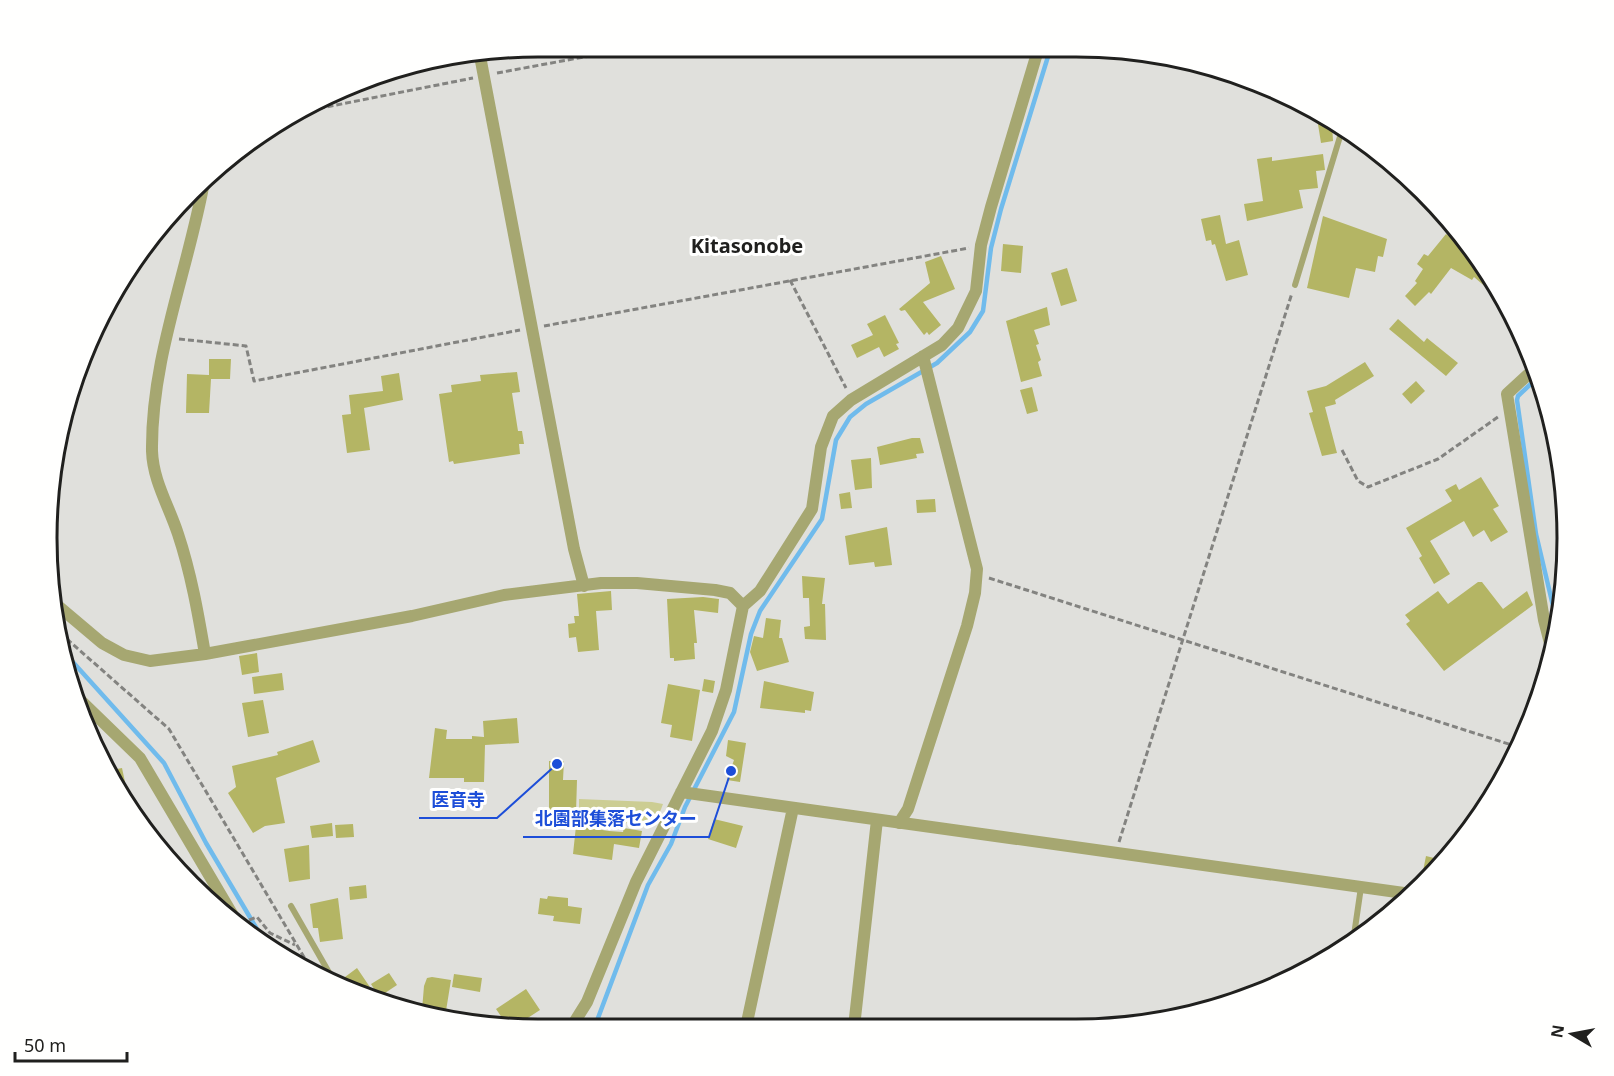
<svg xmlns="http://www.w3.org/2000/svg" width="1614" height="1076" viewBox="0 0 1614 1076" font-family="'Noto Sans','Noto Sans JP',sans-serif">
  <rect width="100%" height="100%" fill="#e0e0dc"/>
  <!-- green -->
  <path fill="#cccd93" d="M 579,799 L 652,802 L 663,804 L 655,825 L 579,820 Z"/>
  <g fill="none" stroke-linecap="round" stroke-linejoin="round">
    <!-- stream -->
    <path stroke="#70bbec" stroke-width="4.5" d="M 1538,377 L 1518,396 L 1517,400 L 1536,534 L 1558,627
      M 62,650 L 164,763 L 206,843 L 264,941
      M 595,1026 L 648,885 L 671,844 L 685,807 L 734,712 L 751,634 L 760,611 L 822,519 L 836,440 L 850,417 L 866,404 L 937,363 L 970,332 L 983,311 L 991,248 L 1001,209 L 1050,50"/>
  </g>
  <!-- building -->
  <path fill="#b4b564" d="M 1316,112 L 1332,123 L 1333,141 L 1321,143 Z
    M 1323,154 L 1325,170 L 1316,171 L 1318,188 L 1299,190 L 1303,208 L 1247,221 L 1244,204 L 1263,201 L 1257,159 L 1272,157 L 1272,161 Z
    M 1220,215 L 1226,244 L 1239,240 L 1248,275 L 1226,281 L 1215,244 L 1212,245 L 1211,240 L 1206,241 L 1201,219 Z
    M 1323,216 L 1387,239 L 1383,257 L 1378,256 L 1375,272 L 1356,268 L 1349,298 L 1307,288 Z
    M 1446,234 L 1478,258 L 1504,300 L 1502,301 L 1474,277 L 1472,280 L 1451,268 L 1431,294 L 1429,292 L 1415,306 L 1405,296 L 1417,283 L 1415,281 L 1423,269 L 1417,264 L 1424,254 L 1428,256 Z
    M 1003,244 L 1023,246 L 1021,273 L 1001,271 Z
    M 941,256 L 955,289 L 923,302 L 941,325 L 929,335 L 927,332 L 924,335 L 905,310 L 901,311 L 899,309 L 930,283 L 925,262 Z
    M 1067,268 L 1077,301 L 1061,306 L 1051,273 Z
    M 1047,307 L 1050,325 L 1034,330 L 1039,344 L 1036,345 L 1041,360 L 1038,362 L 1042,376 L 1021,382 L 1006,321 Z
    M 885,315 L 899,343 L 896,344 L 899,349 L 884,357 L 879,347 L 857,358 L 851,345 L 873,335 L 867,324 Z
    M 1398,319 L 1424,342 L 1427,338 L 1458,363 L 1446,376 L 1389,329 Z
    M 209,359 L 231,359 L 230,379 L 211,379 L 209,413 L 186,413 L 187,374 L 209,375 Z
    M 1365,362 L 1374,376 L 1335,400 L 1336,404 L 1325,407 L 1337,453 L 1322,456 L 1309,413 L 1313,412 L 1307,391 L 1326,386 Z
    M 517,372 L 520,392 L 512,393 L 518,431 L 522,431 L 524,444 L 519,444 L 520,454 L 454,464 L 453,461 L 449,462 L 439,394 L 452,392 L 451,385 L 481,381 L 480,375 Z
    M 399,373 L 403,400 L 364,408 L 370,450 L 347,453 L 342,415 L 351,414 L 349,395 L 383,391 L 381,376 Z
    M 1416,381 L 1425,391 L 1411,404 L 1402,394 Z
    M 1032,387 L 1038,411 L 1027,414 L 1020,390 Z
    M 912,438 L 920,438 L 924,453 L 916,454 L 917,458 L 880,465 L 877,447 Z
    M 871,458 L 872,488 L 855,490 L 851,460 Z
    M 1481,477 L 1499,506 L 1493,509 L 1508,532 L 1491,542 L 1484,530 L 1473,537 L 1464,521 L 1430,541 L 1450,574 L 1434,584 L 1419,558 L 1422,556 L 1406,528 L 1452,501 L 1445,490 L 1456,484 L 1459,490 Z
    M 850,492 L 852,508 L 841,509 L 839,494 Z
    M 935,499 L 936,512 L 917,513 L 916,500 Z
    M 887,527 L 892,565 L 875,567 L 874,562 L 849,565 L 845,536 Z
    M 802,576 L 825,578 L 822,604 L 825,604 L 826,640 L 805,639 L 804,627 L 810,626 L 809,598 L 803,598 Z
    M 1478,582 L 1482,582 L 1503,609 L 1527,591 L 1533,605 L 1444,671 L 1406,624 L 1410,621 L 1405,615 L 1438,591 L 1448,604 Z
    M 611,591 L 612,610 L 596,611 L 599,650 L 578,652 L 576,637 L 569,638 L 568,624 L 575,623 L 574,616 L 579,616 L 577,594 Z
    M 703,597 L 719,599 L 718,613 L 694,610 L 697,643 L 694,643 L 695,659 L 674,661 L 674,658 L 670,658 L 667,599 Z
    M 766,618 L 781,620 L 779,638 L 782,638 L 789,662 L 757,671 L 750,652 L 754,636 L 763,638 Z
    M 257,653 L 259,672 L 242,675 L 239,656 Z
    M 282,673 L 284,690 L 254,694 L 252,677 Z
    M 704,679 L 715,681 L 713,693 L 702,691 Z
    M 764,681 L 814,692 L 811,711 L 805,710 L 805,713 L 760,708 Z
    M 668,684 L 700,690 L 692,741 L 670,737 L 672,725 L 661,723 Z
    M 263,700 L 269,733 L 248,737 L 242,703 Z
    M 517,718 L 519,743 L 485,745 L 484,782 L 464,782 L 464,778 L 429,778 L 435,728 L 447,730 L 446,739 L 472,739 L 472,736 L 484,737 L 483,721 Z
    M 313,740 L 320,762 L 276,778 L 285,823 L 265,826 L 253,833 L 228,793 L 236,787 L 232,766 L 278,755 L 277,752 Z
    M 728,740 L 746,743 L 740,782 L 727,780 L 734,760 L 726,756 Z
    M 549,761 L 564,761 L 563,780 L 577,780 L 576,813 L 549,813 Z
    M 122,768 L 125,782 L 113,784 L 107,771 Z
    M 714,819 L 743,826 L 736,848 L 708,839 Z
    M 332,823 L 333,836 L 312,838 L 310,826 Z
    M 353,824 L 354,837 L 336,838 L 335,825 Z
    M 576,826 L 609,831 L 623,832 L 624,828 L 642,831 L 639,848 L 614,844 L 612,860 L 573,854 Z
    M 309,845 L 310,879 L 289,882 L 284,849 Z
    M 1426,856 L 1446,861 L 1433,873 L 1423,871 Z
    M 366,885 L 367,898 L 350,900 L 349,887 Z
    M 548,896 L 568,898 L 568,906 L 582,908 L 580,924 L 553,921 L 554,916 L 538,914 L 540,898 L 547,899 Z
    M 338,898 L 343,939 L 320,942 L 318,928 L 313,928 L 310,904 Z
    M 357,968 L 376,996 L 345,986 L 341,980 Z
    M 389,973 L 397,985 L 379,997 L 371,984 Z
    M 454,974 L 482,978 L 480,992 L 452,987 Z
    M 432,977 L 451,980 L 445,1017 L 422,1010 L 424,986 L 427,978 Z
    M 526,989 L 540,1010 L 517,1025 L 507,1025 L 496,1009 Z"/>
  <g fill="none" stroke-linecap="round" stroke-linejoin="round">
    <!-- path -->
    <path stroke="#838380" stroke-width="3" stroke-dasharray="6 3" stroke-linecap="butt" d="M 497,73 L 638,47
      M 301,112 L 473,78
      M 790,280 L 846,388
      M 544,326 L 969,248
      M 179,339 L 246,346 L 254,381 L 520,330
      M 1342,450 L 1358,481 L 1368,487 L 1438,459 L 1498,417
      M 989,578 L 1518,747
      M 60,633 L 169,729 L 314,974
      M 1119,842 L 1292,293
      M 249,920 L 257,917 L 270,933 L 295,945"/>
    <!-- lane -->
    <path stroke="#a6a771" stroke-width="6" d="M 1295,285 L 1342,130
      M 291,906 L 335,983
      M 1353,942 L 1361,887"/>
    <!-- street -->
    <path stroke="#a6a771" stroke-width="12" d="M 480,56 L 574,549 L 584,586
      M 203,187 C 186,276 151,360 152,451 C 153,481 169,506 178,534 C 191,573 198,613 205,654
      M 1535,368 L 1507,394 L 1544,620 L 1552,651
      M 57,605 L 102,643 L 124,655 L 150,661 L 205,654 L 412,616 L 504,595 L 601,583 L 637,583 L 715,590 L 730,593 L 743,606
      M 75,695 L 140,758 L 238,924
      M 681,792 L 1411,894
      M 899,823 L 908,809 L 967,626 L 975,593 L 977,569 L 923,356
      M 572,1026 L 587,1002 L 636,882 L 712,731 L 726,690 L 743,606 L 760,591 L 812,509 L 821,447 L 833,416 L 851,400 L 942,345 L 958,328 L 976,291 L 981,245 L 991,207 L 1038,50
      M 746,1027 L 793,808
      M 854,1027 L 877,820"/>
  </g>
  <g text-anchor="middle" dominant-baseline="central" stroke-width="6" stroke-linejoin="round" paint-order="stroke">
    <!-- quarter labels -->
    <g font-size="20" font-weight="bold" fill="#20201e" stroke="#fffffe">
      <text x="747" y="245">Kitasonobe</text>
    </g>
  </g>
  <!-- crop -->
  <path d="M0 0H1614V1076H0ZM538 57H1076A481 481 0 0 1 1557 538V538A481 481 0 0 1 1076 1019H538A481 481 0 0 1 57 538V538A481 481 0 0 1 538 57Z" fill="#fffffe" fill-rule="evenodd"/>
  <path fill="none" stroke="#20201e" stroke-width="3" d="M538 57H1076A481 481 0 0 1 1557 538V538A481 481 0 0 1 1076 1019H538A481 481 0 0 1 57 538V538A481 481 0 0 1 538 57Z"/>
  <!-- callouts -->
  <path fill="none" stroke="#1d4ed8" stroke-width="2" d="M557 764L497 818H419M731 771L709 837H523"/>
  <g fill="#1d4ed8" stroke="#fffffe" stroke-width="2">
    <circle cx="557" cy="764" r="6"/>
    <circle cx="731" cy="771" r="6"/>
  </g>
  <g font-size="18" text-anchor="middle" font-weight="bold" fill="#1d4ed8" stroke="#fffffe" stroke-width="6" stroke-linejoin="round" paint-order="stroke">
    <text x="458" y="806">医音寺</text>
    <text x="616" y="825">北園部集落センター</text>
  </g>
  <!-- north arrow -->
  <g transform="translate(1572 1034) rotate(280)" stroke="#fffffe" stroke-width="4.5" paint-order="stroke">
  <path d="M0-4.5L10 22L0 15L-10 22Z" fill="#20201e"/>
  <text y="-9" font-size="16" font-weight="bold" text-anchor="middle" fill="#20201e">N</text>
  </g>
  <!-- scale -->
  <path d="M15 1052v9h112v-9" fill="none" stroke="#20201e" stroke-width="3"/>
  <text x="24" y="1052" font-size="18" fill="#20201e" stroke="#fffffe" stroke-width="4.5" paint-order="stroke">50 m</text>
</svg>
